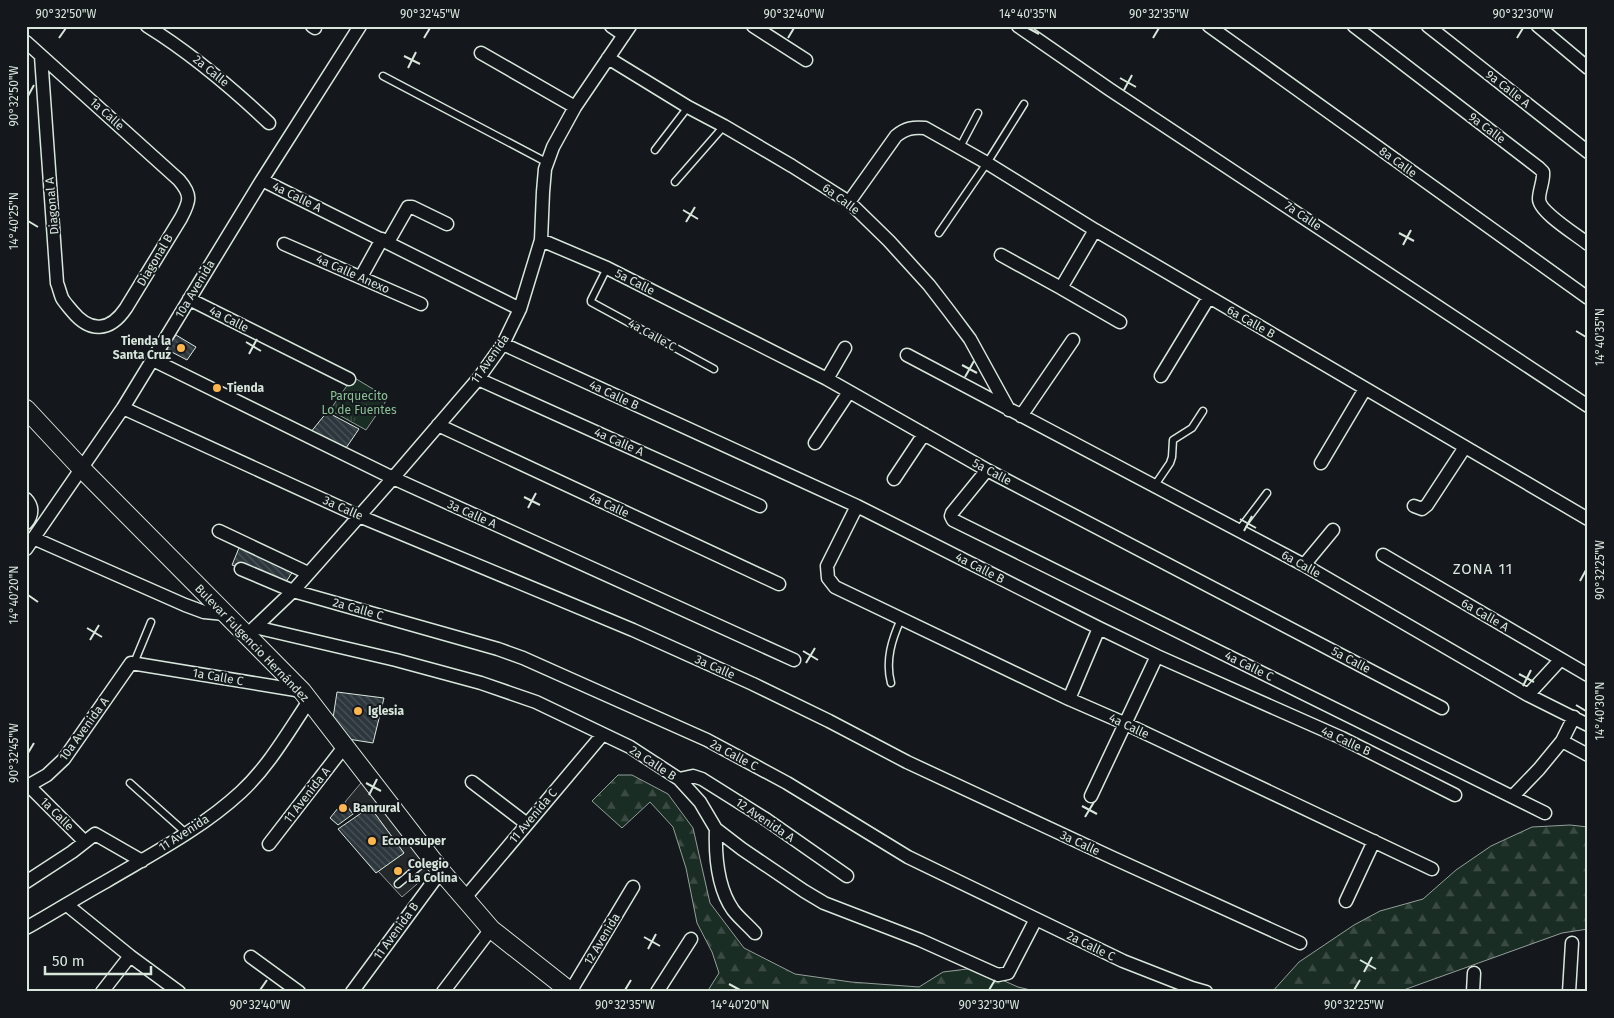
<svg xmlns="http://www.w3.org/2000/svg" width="1614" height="1018" viewBox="0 0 1614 1018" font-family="'Fira Sans',sans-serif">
  <defs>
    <pattern id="forest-firs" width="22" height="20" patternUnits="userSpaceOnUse" patternTransform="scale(1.25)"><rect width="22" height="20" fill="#1a2d24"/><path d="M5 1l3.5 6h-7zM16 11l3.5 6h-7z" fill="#3b4b43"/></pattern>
    <pattern id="park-tufts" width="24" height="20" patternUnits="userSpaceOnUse" patternTransform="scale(1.25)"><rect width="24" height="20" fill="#1a2d24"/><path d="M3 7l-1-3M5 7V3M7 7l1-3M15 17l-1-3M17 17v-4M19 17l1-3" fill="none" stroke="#3b4b43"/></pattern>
    <pattern id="building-back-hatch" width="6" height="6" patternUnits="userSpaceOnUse" patternTransform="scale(1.25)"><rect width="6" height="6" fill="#2c363c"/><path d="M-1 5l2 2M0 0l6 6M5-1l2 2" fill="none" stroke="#4a5358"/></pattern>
  </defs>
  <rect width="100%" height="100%" fill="#14181c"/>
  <!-- forest -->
  <path fill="url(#forest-firs)" stroke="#939e99" d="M 618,775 L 632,775 L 668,794 L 693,828 L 710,903 L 744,948 L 795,974 L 851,982 L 919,987 L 943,972 L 975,968 L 1018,987 L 1039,992 L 707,992 L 719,973 L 712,952 L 697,923 L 686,868 L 673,827 L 650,802 L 622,828 L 592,801 Z
    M 1570,825 L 1588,827 L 1588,929 L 1562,933 L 1398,992 L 1272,992 L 1299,962 L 1354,925 L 1380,911 L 1423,899 L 1456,870 L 1491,846 L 1532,827 Z"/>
  <!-- park -->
  <path fill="url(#park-tufts)" stroke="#939e99" d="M 353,377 L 388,398 L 366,430 L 330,410 Z"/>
  <!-- parking -->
  <path fill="#24282b" stroke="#939e99" d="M 366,777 L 432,871 L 402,897 L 378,871 L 404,853 L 370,807 L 353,814 L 345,802 Z"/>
  <!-- building -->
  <path fill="url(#building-back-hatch)" stroke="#d8e6dc" d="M 176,335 L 196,347 L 187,360 L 166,349 Z
    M 327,412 L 359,429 L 346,448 L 310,433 Z
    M 241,543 L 295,568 L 284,585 L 232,565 Z
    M 337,692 L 384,698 L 373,743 L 342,738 L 332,725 Z
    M 343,802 L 353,814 L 338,825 L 330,818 Z
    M 370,807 L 404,853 L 376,873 L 338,829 Z"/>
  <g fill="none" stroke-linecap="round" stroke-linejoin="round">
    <!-- lane casing -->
    <g stroke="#d8e6dc" stroke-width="9">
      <path id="lane" d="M 383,76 L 546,162
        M 960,147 L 978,113
        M 655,150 L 688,107
        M 675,182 L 724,126
        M 939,233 L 987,163 L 1024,104
        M 607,268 L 591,300 L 591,302 L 714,369
        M 1155,485 L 1170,463 L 1172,457 L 1173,440 L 1192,428 L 1203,411
        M 1239,530 L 1267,493
        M 134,663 L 151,622
        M 891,683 C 885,660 892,639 901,619
        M 130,783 L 186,833
        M 398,884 L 429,858"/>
    </g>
    <!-- street casing -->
    <g stroke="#d8e6dc" stroke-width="15">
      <path id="street" d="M 147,26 C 192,54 231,87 269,123
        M 312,26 L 315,28
        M 611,26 L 624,35
        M 753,26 L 806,60
        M 1018,26 L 1109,89 L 1588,406
        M 1209,26 L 1588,298
        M 1354,26 L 1539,168 L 1543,172 C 1544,181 1539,190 1539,199 C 1539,212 1577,235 1588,244
        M 1428,26 L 1588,152
        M 1538,26 L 1588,68
        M 26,42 L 179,180 C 192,195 190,201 181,218 L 126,308 C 110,332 90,333 72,311 C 69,307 64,302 62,298 C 60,293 59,288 57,283 L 41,56
        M 481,53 L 575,107
        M 608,58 L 688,107 L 724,126 L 792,166 L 849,202 L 889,241 L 929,285 L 949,311 L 970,339 L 1009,410
        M 262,180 L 520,309
        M 849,202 L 896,136 C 906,128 913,127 925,128 L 987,163 L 1095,230 L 1588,519
        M 1095,230 L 1061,288 L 1120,322
        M 541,240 L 607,268 L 827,379 L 987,470 L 1442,708
        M 388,242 L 408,207 L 412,207 L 447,224
        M 284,244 L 421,304
        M 1001,255 L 1061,288
        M 361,277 L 382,239
        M 189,299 L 349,379
        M 503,344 L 857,506 L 1099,628 L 1157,656 L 1342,738 L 1455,795
        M 907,355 L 1304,565 L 1528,695 L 1588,725
        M 153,360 L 393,478 L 794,660
        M 1161,376 L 1209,297
        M 478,379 L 760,506
        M 827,379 L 845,348
        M 123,408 L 359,516 L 633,630 L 753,684 L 829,721 L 907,762 L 1113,858 L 1300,943
        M 1021,416 L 1073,340
        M 438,425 L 779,584
        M 815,443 L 849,392
        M 1321,463 L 1365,389
        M 987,470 L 952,513 L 951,516 L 953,520 L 1545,813
        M 894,479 L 924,434
        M 26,499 C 33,506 33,515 26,523
        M 857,506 L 827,566 L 828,578 L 835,587 L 1069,699 L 1124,723 L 1432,869
        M 1414,506 L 1422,509 L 1427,505 L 1465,447
        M 219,531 L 308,573
        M 33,538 L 185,605 L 204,612 L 225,614
        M 26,549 L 123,408 L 262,180 L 360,26
        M 1383,555 L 1588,675
        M 1304,565 L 1333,530
        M 241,569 L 293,591 L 498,649 L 523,658 L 707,740 L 787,783 L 908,857 L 1123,961 L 1192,988 L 1206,992
        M 255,627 L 396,660 L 481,683 L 536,702 L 630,747 L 679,779 L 700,802 L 716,829 L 742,849 L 804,891 L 824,903 L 920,940 L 998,975 L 1008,973 L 1036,919
        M 250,632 L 293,591 L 393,478 L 478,379 L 503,344 L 520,309 L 541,240 L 543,192 L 545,169 L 553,147 L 575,107 L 630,26
        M 1528,695 L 1561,659
        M 1069,699 L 1099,628
        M 1562,741 L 1588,755
        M 679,779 L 693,776 L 702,779 L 764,818 L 847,876
        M 472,782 L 527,824
        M 29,786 L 85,842
        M 26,787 L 47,775 L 64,759 L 131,663 L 302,691
        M 1091,796 L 1157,656
        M 1513,796 L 1539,769 L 1562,741 L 1574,717
        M 716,829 C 715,856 717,887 733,910 C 739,918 748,925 755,933
        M 269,844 L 344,747
        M 26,882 L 72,852 L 95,834 L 142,861
        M 464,899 L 603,734
        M 1346,901 L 1374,841
        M 67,905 L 130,956 L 179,992
        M 26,928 C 53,913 78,897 105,882 C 152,854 201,829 241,792 C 269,766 288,732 309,701
        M 251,957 L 299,992
        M 102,992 L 130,956
        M 352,992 L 441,871
        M 443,992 L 491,929
        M 570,992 L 633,887
        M 657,992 L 691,939
        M 1473,992 L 1474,973
        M 1569,992 L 1572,943"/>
    </g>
    <!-- secondary casing -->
    <g stroke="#d8e6dc" stroke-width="20">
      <path id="secondary" d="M 26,409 L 81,468 L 302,691 L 441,871 L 491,929 L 571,992"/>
    </g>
    <!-- lane -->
    <use href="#lane" stroke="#14181c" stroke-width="6"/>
    <!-- street -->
    <use href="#street" stroke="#14181c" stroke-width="12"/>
    <!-- secondary -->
    <use href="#secondary" stroke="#14181c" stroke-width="18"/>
  </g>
  <!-- ticks -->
  <path fill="none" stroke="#d8e6dc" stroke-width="2" d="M 1028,28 L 1039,34M 59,38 L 66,28M 424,38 L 430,28M 788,38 L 794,28M 1153,38 L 1159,28M 1517,38 L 1523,28M 404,56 L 420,64M 408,68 L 416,52M 1120,78 L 1136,87M 1124,90 L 1132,75M 28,96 L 34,85M 683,210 L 698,219M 28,221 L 38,227M 686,222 L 695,207M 1399,233 L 1414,241M 1403,245 L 1411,230M 1576,331 L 1586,337M 246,342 L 261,351M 249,354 L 257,339M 962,365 L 977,373M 965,377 L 974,361M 524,497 L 540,505M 528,508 L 536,493M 1240,519 L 1256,528M 1244,531 L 1252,516M 1580,581 L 1586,570M 28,595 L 38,602M 87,628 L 102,637M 90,640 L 99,625M 803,651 L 818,660M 806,663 L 815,648M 1519,674 L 1534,682M 1523,686 L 1531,670M 1576,705 L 1586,711M 28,753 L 34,743M 366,783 L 381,791M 369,795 L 377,779M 1082,806 L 1097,814M 1085,817 L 1094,802M 644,937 L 660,946M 648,949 L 656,934M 1360,960 L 1376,969M 1364,972 L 1372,957M 729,984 L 740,990M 260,990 L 267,980M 625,990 L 631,980M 989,990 L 995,980M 1354,990 L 1360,980"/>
  <!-- markers -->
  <g fill="#ffb74d" stroke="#14181c" stroke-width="2">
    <circle cx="181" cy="348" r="5"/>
    <circle cx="217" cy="388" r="5"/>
    <circle cx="358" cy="711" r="5"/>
    <circle cx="343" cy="808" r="5"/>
    <circle cx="372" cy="841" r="5"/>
    <circle cx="398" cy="871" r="5"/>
  </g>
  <g text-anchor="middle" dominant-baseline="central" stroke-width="4" stroke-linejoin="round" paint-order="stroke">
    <!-- street labels -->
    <g font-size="12" fill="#d8e6dc" stroke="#14181c">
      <text transform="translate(211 71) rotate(39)">2a Calle</text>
      <text transform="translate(1508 89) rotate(38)">9a Calle A</text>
      <text transform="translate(107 114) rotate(42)">1a Calle</text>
      <text transform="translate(1487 128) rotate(37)">9a Calle</text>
      <text transform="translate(1398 162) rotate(36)">8a Calle</text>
      <text transform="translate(297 197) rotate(26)">4a Calle A</text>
      <text transform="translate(841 199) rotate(37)">6a Calle</text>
      <text transform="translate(52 206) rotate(-95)">Diagonal A</text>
      <text transform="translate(1303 216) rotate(34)">7a Calle</text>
      <text transform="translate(155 260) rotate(-59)">Diagonal B</text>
      <text transform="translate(353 274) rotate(24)">4a Calle Anexo</text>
      <text transform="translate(635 282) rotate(27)">5a Calle</text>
      <text transform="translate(195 289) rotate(-59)">10a Avenida</text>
      <text transform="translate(229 319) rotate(27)">4a Calle</text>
      <text transform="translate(1251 322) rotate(30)">6a Calle B</text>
      <text transform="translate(652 335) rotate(29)">4a Calle C</text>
      <text transform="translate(490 359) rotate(-55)">11 Avenida</text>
      <text transform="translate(614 395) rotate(25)">4a Calle B</text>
      <text transform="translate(619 442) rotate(24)">4a Calle A</text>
      <text transform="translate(992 472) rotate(28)">5a Calle</text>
      <text transform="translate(609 505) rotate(25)">4a Calle</text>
      <text transform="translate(343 508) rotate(24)">3a Calle</text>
      <text transform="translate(472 514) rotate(24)">3a Calle A</text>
      <text transform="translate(1301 564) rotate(29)">6a Calle</text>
      <text transform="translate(980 568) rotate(27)">4a Calle B</text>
      <text transform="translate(358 609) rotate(16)">2a Calle C</text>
      <text transform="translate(1485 615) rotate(30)">6a Calle A</text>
      <text transform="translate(252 643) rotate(46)">Bulevar Fulgencio Hernández</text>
      <text transform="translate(1351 660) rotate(28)">5a Calle</text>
      <text transform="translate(1249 666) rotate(26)">4a Calle C</text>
      <text transform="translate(715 667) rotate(24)">3a Calle</text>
      <text transform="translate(218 677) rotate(10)">1a Calle C</text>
      <text transform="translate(1129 726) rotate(25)">4a Calle</text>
      <text transform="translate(84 729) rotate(-54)">10a Avenida A</text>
      <text transform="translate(1346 741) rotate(25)">4a Calle B</text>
      <text transform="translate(734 755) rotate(28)">2a Calle C</text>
      <text transform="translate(653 763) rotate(33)">2a Calle B</text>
      <text transform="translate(307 795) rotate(-52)">11 Avenida A</text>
      <text transform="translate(57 814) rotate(45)">1a Calle</text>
      <text transform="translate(533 816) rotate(-50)">11 Avenida C</text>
      <text transform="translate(765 820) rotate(34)">12 Avenida A</text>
      <text transform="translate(184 833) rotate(-33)">11 Avenida</text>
      <text transform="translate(1080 843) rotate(25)">3a Calle</text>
      <text transform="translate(396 931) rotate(-54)">11 Avenida B</text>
      <text transform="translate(602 939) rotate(-59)">12 Avenida</text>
      <text transform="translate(1091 946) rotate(26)">2a Calle C</text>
    </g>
    <!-- poi labels -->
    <g font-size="12" font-weight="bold" fill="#d8e6dc" stroke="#14181c" text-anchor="start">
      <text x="171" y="341" text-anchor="end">Tienda la<tspan x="171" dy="14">Santa Cruz</tspan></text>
      <text x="227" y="388">Tienda</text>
      <text x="368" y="711">Iglesia</text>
      <text x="353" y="808">Banrural</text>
      <text x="382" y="841">Econosuper</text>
      <text x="408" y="864">Colegio<tspan x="408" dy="14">La Colina</tspan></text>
    </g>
    <!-- park labels -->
    <g font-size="12" fill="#8ac095" stroke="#14181c">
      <text x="359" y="396">Parquecito<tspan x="359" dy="14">Lo de Fuentes</tspan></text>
    </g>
    <!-- quarter labels -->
    <g font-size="15" letter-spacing="1" fill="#d8e6dc" stroke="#14181c">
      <text x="1483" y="569">ZONA 11</text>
    </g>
  </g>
  <!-- border -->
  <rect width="1614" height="1018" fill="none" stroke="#14181c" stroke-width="55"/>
  <!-- scale -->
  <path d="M45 966v8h106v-8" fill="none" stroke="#d8e6dc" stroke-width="2.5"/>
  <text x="52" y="966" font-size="15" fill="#d8e6dc" stroke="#14181c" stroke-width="4" paint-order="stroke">50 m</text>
  <rect x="28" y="28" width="1558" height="962" fill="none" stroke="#d8e6dc" stroke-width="2"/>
  <g font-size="12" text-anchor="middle" fill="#d8e6dc">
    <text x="66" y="18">90°32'50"W</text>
    <text x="430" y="18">90°32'45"W</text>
    <text x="794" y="18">90°32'40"W</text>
    <text x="1028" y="18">14°40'35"N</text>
    <text x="1159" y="18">90°32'35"W</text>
    <text x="1523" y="18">90°32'30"W</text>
    <text transform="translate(14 96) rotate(-90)" y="4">90°32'50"W</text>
    <text transform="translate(14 221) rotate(-90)" y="4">14°40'25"N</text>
    <text transform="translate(1600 337) rotate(-90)" y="4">14°40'35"N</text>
    <text transform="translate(1600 570) rotate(-90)" y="4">90°32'25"W</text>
    <text transform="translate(14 595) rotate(-90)" y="4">14°40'20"N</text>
    <text transform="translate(1600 711) rotate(-90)" y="4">14°40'30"N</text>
    <text transform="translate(14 753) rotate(-90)" y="4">90°32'45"W</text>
    <text x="260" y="1009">90°32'40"W</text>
    <text x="625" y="1009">90°32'35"W</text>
    <text x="740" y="1009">14°40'20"N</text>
    <text x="989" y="1009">90°32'30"W</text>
    <text x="1354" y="1009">90°32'25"W</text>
  </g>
</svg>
